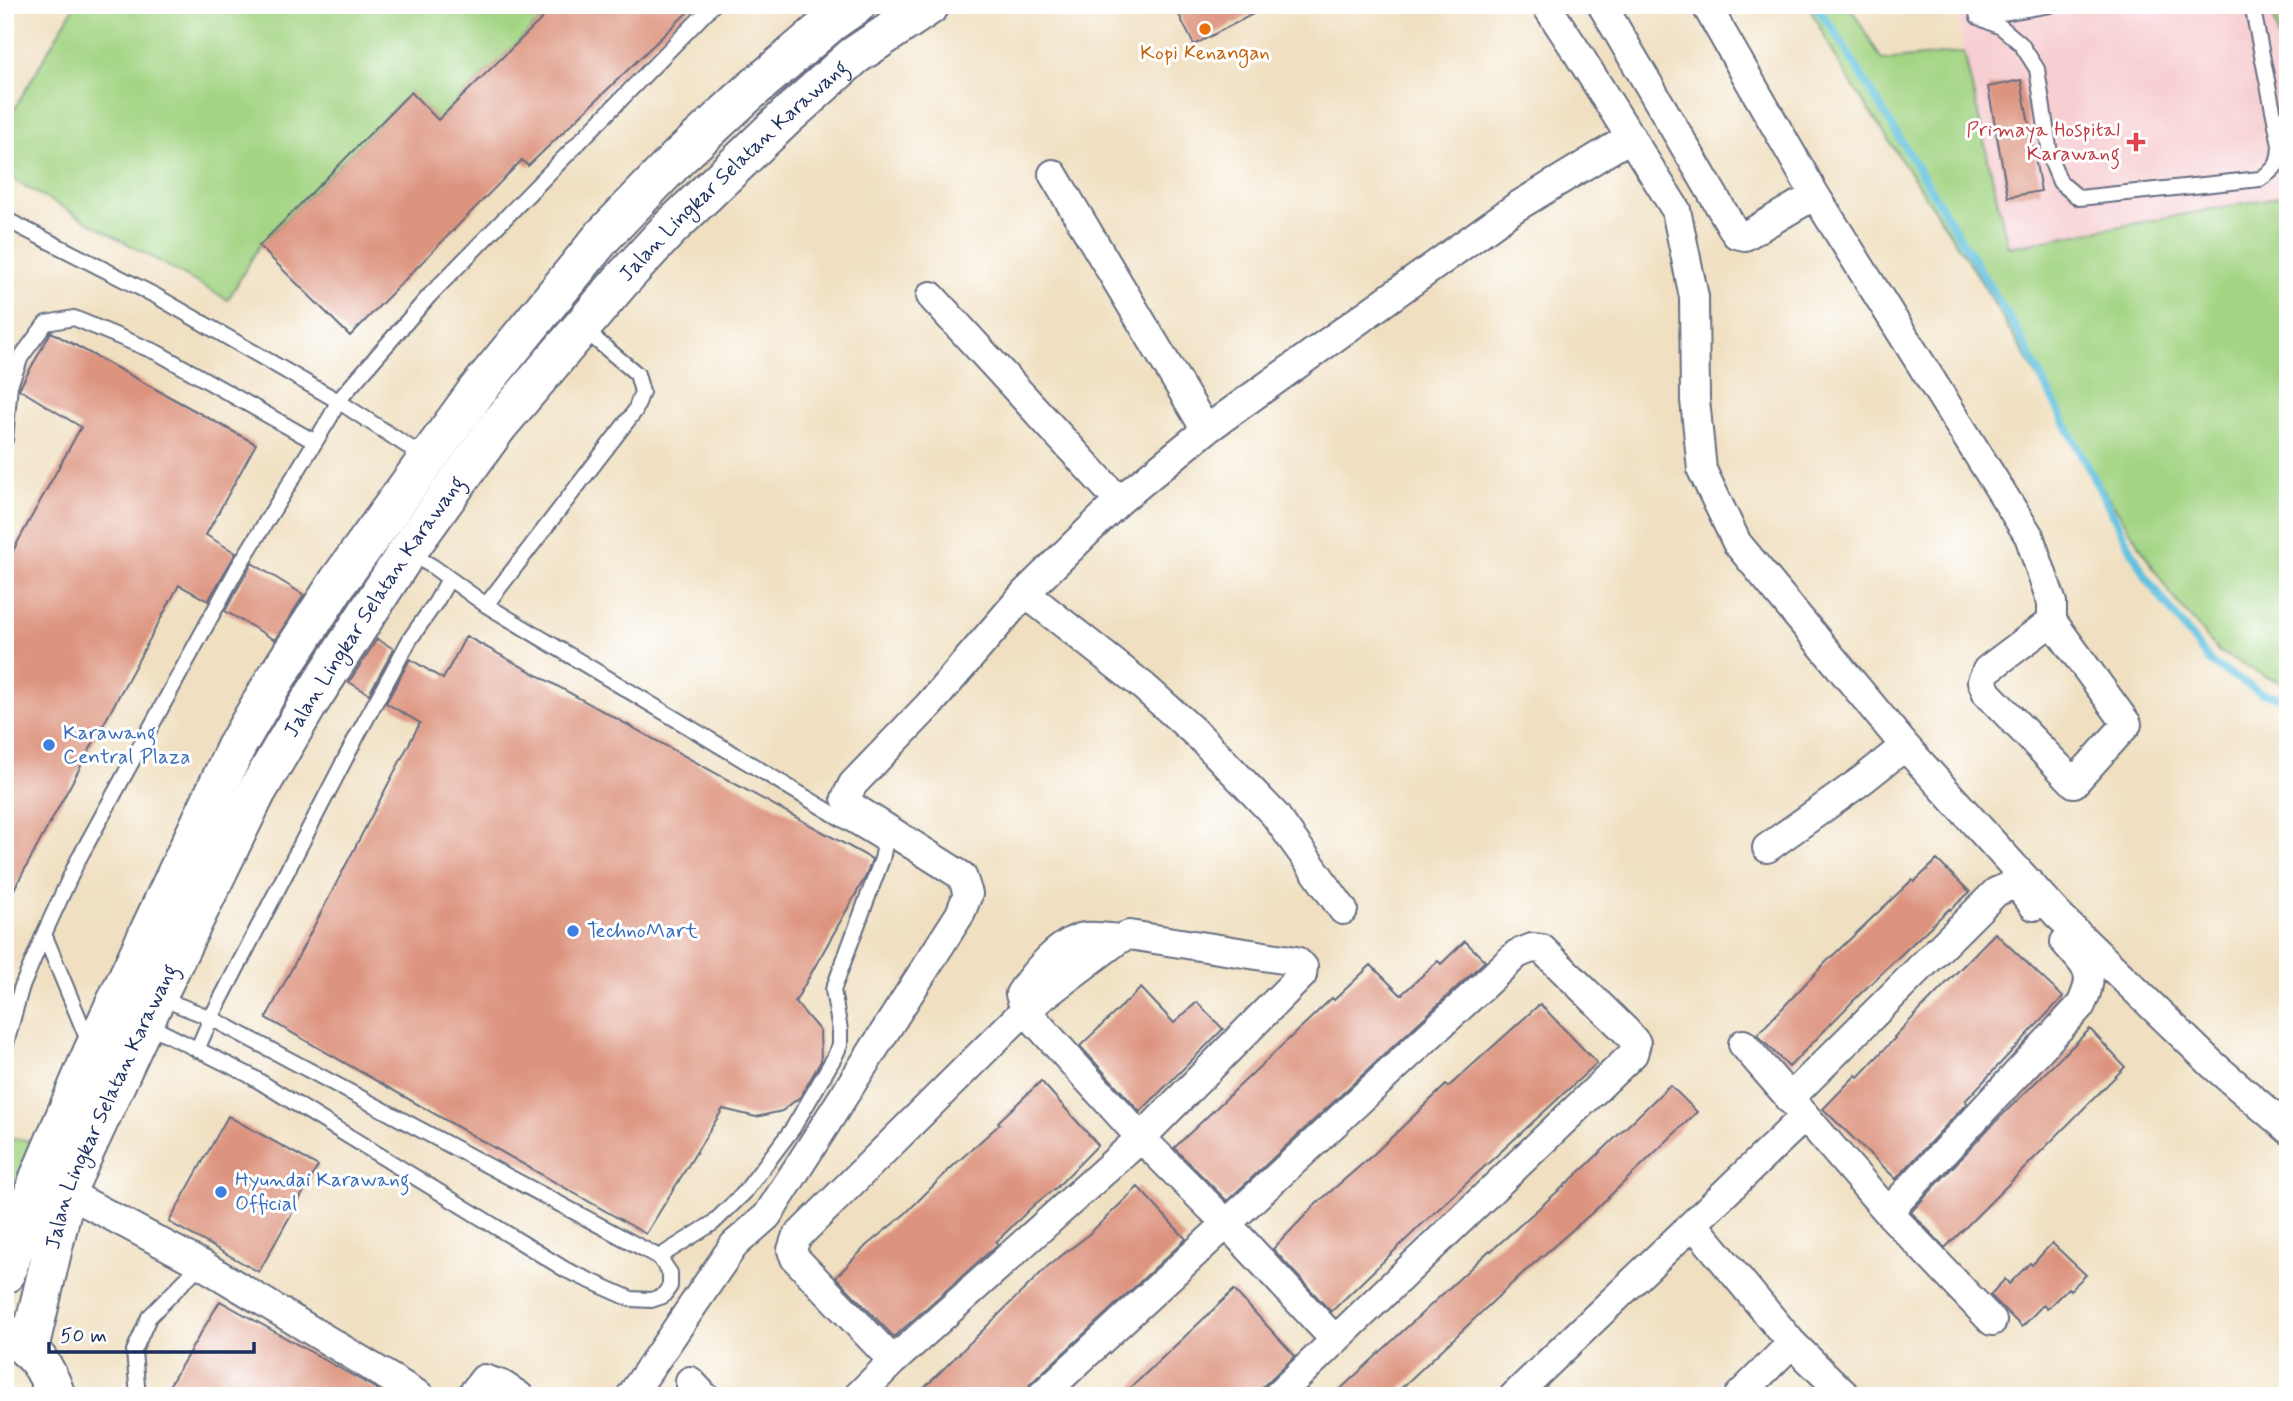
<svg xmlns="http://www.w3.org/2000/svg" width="2293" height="1401" viewBox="0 0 2293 1401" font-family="Mynerve,sans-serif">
  <rect width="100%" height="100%" fill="#fff"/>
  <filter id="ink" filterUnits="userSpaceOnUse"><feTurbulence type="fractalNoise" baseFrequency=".0143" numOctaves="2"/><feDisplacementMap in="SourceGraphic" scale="14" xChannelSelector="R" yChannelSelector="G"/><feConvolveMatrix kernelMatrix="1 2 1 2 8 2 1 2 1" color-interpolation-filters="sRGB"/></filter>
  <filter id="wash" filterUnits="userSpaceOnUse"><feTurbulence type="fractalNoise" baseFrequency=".00686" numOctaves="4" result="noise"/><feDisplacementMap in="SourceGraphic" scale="28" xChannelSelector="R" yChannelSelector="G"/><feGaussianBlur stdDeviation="1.57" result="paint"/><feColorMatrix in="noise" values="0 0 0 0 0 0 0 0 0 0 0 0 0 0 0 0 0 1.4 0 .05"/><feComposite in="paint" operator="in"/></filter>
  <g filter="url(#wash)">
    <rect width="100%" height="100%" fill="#f0e0c1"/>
    <!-- built -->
    <path fill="#f7cfd2" d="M 1956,5 L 2272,5 L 2288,89 L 2288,195 L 2008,247 L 1964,52 Z"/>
    <!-- green -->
    <path fill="#a3d483" stroke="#5f8270" stroke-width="2" d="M 75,5 L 556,5 L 438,120 L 410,93 L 259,246 L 228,300 L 5,175 L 5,125 Z
      M 1808,5 L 1849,5 L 1882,60 L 1964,52 L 2008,247 L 2288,195 L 2288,684 L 2267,677 L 2218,651 L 2169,592 L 2096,477 L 1979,278 L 1842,69 Z
      M 2272,5 L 2288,5 L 2288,89 Z
      M 8,1138 L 34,1141 L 5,1221 L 5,1149 Z"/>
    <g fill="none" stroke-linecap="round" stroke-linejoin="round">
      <!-- stream -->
      <path stroke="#61c1df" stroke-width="8" d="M 1815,5 L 1835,32 L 2018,333 L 2145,576 L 2210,662 L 2261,693 L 2288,699"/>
    </g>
    <g id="blocks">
      <!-- building -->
      <path fill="#dd947f" d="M 556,5 L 695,5 L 528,166 L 522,160 L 350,336 L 259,246 L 411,92 L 438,120 Z
        M 1174,5 L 1270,5 L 1194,45 Z
        M 2021,80 L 2041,191 L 2008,197 L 1988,87 Z
        M 51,332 L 256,444 L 206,535 L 236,553 L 208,601 L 179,585 L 5,906 L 5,565 L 81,427 L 19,389 Z
        M 252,563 L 304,595 L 275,640 L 225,611 Z
        M 466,636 L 872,859 L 866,876 L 795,1002 L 820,1031 L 821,1061 L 801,1096 L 782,1111 L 756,1117 L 723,1109 L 646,1234 L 266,1018 L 420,723 L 386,703 L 410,659 L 443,679 Z
        M 377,639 L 394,649 L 369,694 L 349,682 Z
        M 1937,860 L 1970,892 L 1950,910 L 1949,909 L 1860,994 L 1789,1067 L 1757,1035 L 1825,963 L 1912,880 L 1914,882 Z
        M 1995,933 L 2063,997 L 1965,1101 L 1967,1103 L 1896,1179 L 1823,1109 L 1856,1075 L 1858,1077 L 1895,1038 L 1894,1037 Z
        M 1465,941 L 1485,961 L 1227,1201 L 1174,1148 L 1332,998 L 1334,1000 L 1371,965 L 1401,995 L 1438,961 L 1441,964 Z
        M 1141,988 L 1174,1023 L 1197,1002 L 1223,1029 L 1140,1112 L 1080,1046 Z
        M 1540,1004 L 1597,1063 L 1419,1227 L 1331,1312 L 1273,1249 L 1315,1205 L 1375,1153 L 1446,1085 L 1448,1087 Z
        M 2090,1029 L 2125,1067 L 1945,1248 L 1911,1212 L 1991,1126 Z
        M 1041,1081 L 1098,1145 L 1057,1187 L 1035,1204 L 996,1242 L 998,1244 L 894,1337 L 836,1277 L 867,1245 L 906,1213 L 954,1165 L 1000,1124 L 998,1122 Z
        M 1670,1085 L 1697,1112 L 1593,1212 L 1523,1273 L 1393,1396 L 1333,1396 L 1490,1250 L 1491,1251 L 1584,1168 Z
        M 228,1116 L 318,1166 L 259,1272 L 169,1222 Z
        M 1138,1187 L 1186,1239 L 1030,1384 L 1025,1396 L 916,1396 L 1048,1266 L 1086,1237 Z
        M 2052,1243 L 2086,1275 L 2070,1290 L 2068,1288 L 2047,1309 L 2043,1305 L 2022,1327 L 1990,1295 L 2005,1279 L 2009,1284 L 2030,1263 L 2032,1265 Z
        M 1234,1290 L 1295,1356 L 1253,1396 L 1122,1396 Z
        M 220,1301 L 375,1388 L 387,1396 L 163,1396 Z"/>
    </g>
  </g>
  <g filter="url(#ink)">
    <use href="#blocks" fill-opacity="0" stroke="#666d81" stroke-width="2"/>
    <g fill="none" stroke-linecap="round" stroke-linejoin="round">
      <!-- lane casing -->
      <g stroke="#666d81" stroke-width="18">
        <path id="lane" d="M 1975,5 L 1978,17 L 2050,5
          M 1978,17 L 2001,27 L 2021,44 L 2037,69 L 2051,160 L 2060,182 L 2079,198 L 2260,179 C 2277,168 2279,165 2280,145 L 2252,5
          M 5,219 L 156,296 L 338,401 L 426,458
          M 5,440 L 10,385 L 21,357 L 46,323 L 74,318 L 158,353 L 315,442
          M 409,553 L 432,566 L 486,605 L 885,845 L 882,859 L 833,990 L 840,1030 L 840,1045 L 834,1058 L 793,1128 L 744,1193 L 713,1223 L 659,1257
          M 486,605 L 635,411 L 642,392 L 637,374 L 582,328
          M 44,934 L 90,1045
          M 146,1024 L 249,1075 L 566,1270 L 631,1299 L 651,1300 L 663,1296 L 670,1286 L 670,1273 L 659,1257 L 211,1018 L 158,997
          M 5,1047 L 21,989 L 44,934 L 77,862 L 237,569 L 331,416 L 338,401 L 430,295 L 713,5
          M 197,1050 L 211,1018 L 357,736 L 410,639 L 436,602 L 449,579
          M 138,1396 L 134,1351 L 149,1317 L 201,1264"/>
      </g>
      <!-- street casing -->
      <g stroke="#666d81" stroke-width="32">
        <path id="street" d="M 1546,5 L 1577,52 L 1676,210 L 1694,297 L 1695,400 L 1702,470 L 1737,543 L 1905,746 L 2058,915 L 2212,1064 L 2288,1129
          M 1602,5 L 1736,234 L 1745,236 L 1815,195
          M 1706,5 L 1815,195 L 2029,536 L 2052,603 L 2052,621 L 2127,724 L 2074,783 L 1987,693 L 1982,681 L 1987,670 L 2052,621
          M 1053,174 L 1206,430
          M 931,296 L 1119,501
          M 1025,593 L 1143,686 L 1201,738 L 1275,815 L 1343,910
          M 1767,848 L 1861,781 L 1905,746
          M 1119,939 C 1109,938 1097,936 1086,937 C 1062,939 1032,975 1020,994 L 1025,1010 L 1141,1138 L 1227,1224 L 1335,1340
          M 1743,1044 L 1888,1212 L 1992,1321
          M 1789,1099 L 1996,892 L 2010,886 L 2020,888 L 2034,906
          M 51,1184 L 201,1264 L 420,1396
          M 1888,1212 L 2081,1005 C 2097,971 2087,968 2065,942
          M 1694,1225 L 1792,1343 L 1846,1396
          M 690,1381 L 704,1396
          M 471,1396 L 484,1379 L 502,1385 L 519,1396
          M 631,1396 L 734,1245 L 767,1216 L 960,914 L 968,894 L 962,876 L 851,806 L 846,798 L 853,784 L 929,705 L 1025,593 L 1119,501 L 1206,430 L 1516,207 L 1631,137
          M 858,1396 L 893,1361 L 1141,1138 L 1302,975 L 1303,967 L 1296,961 L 1129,935 L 1119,939 L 1025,1010 L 796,1238 L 792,1250 L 795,1258 L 893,1361
          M 1041,1396 L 1517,954 L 1532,948 L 1542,949 L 1626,1031 L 1636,1043 L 1633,1054 L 1277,1396
          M 1514,1396 L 1805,1116
          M 1739,1396 L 1792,1343"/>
      </g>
      <!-- primary casing -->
      <g stroke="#666d81" stroke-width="42">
        <g id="primary">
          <path d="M 5,1274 L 39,1178 L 93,1051 L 236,747 L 274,681 L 338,582 L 476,392 L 603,236 L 678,158 L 746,95 L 830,23 L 856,5"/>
          <path d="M 7,1334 C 35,1352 45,1364 56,1396"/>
          <path id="s1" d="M 29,1349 L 66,1192 L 144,1023 L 257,791 L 307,706 L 407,552 L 498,426 L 620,282 L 670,228 L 787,116 L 854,56 L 930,5"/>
        </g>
      </g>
      <!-- lane -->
      <use href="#lane" stroke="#fff" stroke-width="14"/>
      <!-- street -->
      <use href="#street" stroke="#fff" stroke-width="28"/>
      <!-- primary -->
      <use href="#primary" stroke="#fff" stroke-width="38"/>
    </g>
  </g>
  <!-- markers -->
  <circle fill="#e8710a" stroke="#fff" stroke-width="2.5" cx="1205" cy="29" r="7"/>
  <path fill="#e0444e" stroke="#fff" stroke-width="2.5" d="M2132.5 131.5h7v7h7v7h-7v7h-7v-7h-7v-7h7z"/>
  <g fill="#3f7fe0" stroke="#fff" stroke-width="2.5">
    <circle cx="49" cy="745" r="7"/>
    <circle cx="573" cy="931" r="7"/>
    <circle cx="221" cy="1192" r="7"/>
  </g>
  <g text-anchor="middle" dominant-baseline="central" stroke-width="6" stroke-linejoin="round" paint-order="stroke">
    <!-- food labels -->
    <g font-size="21" fill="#c56008" stroke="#fff">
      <text x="1205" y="53">Kopi Kenangan</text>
    </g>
    <!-- health labels -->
    <g font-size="21" fill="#be3a42" stroke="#fff" text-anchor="end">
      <text x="2120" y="130">Primaya Hospital<tspan x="2120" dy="24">Karawang</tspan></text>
    </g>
    <!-- street labels -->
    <g font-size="21" fill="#1b2f5e" stroke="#fff">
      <text stroke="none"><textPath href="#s1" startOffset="1391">Jalan Lingkar Selatan Karawang</textPath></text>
      <text stroke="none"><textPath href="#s1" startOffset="824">Jalan Lingkar Selatan Karawang</textPath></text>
      <text stroke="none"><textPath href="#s1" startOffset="257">Jalan Lingkar Selatan Karawang</textPath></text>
    </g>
    <!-- shop labels -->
    <g font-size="21" fill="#366cbe" stroke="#fff" text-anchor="start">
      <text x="63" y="733">Karawang<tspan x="63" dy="24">Central Plaza</tspan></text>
      <text x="587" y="931">TechnoMart</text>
      <text x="235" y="1180">Hyundai Karawang<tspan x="235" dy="24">Official</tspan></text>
    </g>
  </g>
  <!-- margin -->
  <rect width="2293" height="1401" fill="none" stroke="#fff" stroke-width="28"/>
  <!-- scale -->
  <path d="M49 1342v10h205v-10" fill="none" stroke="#1b2f5e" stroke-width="3.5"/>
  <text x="60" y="1342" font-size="21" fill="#1b2f5e" stroke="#ffffff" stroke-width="5" paint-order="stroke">50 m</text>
</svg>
